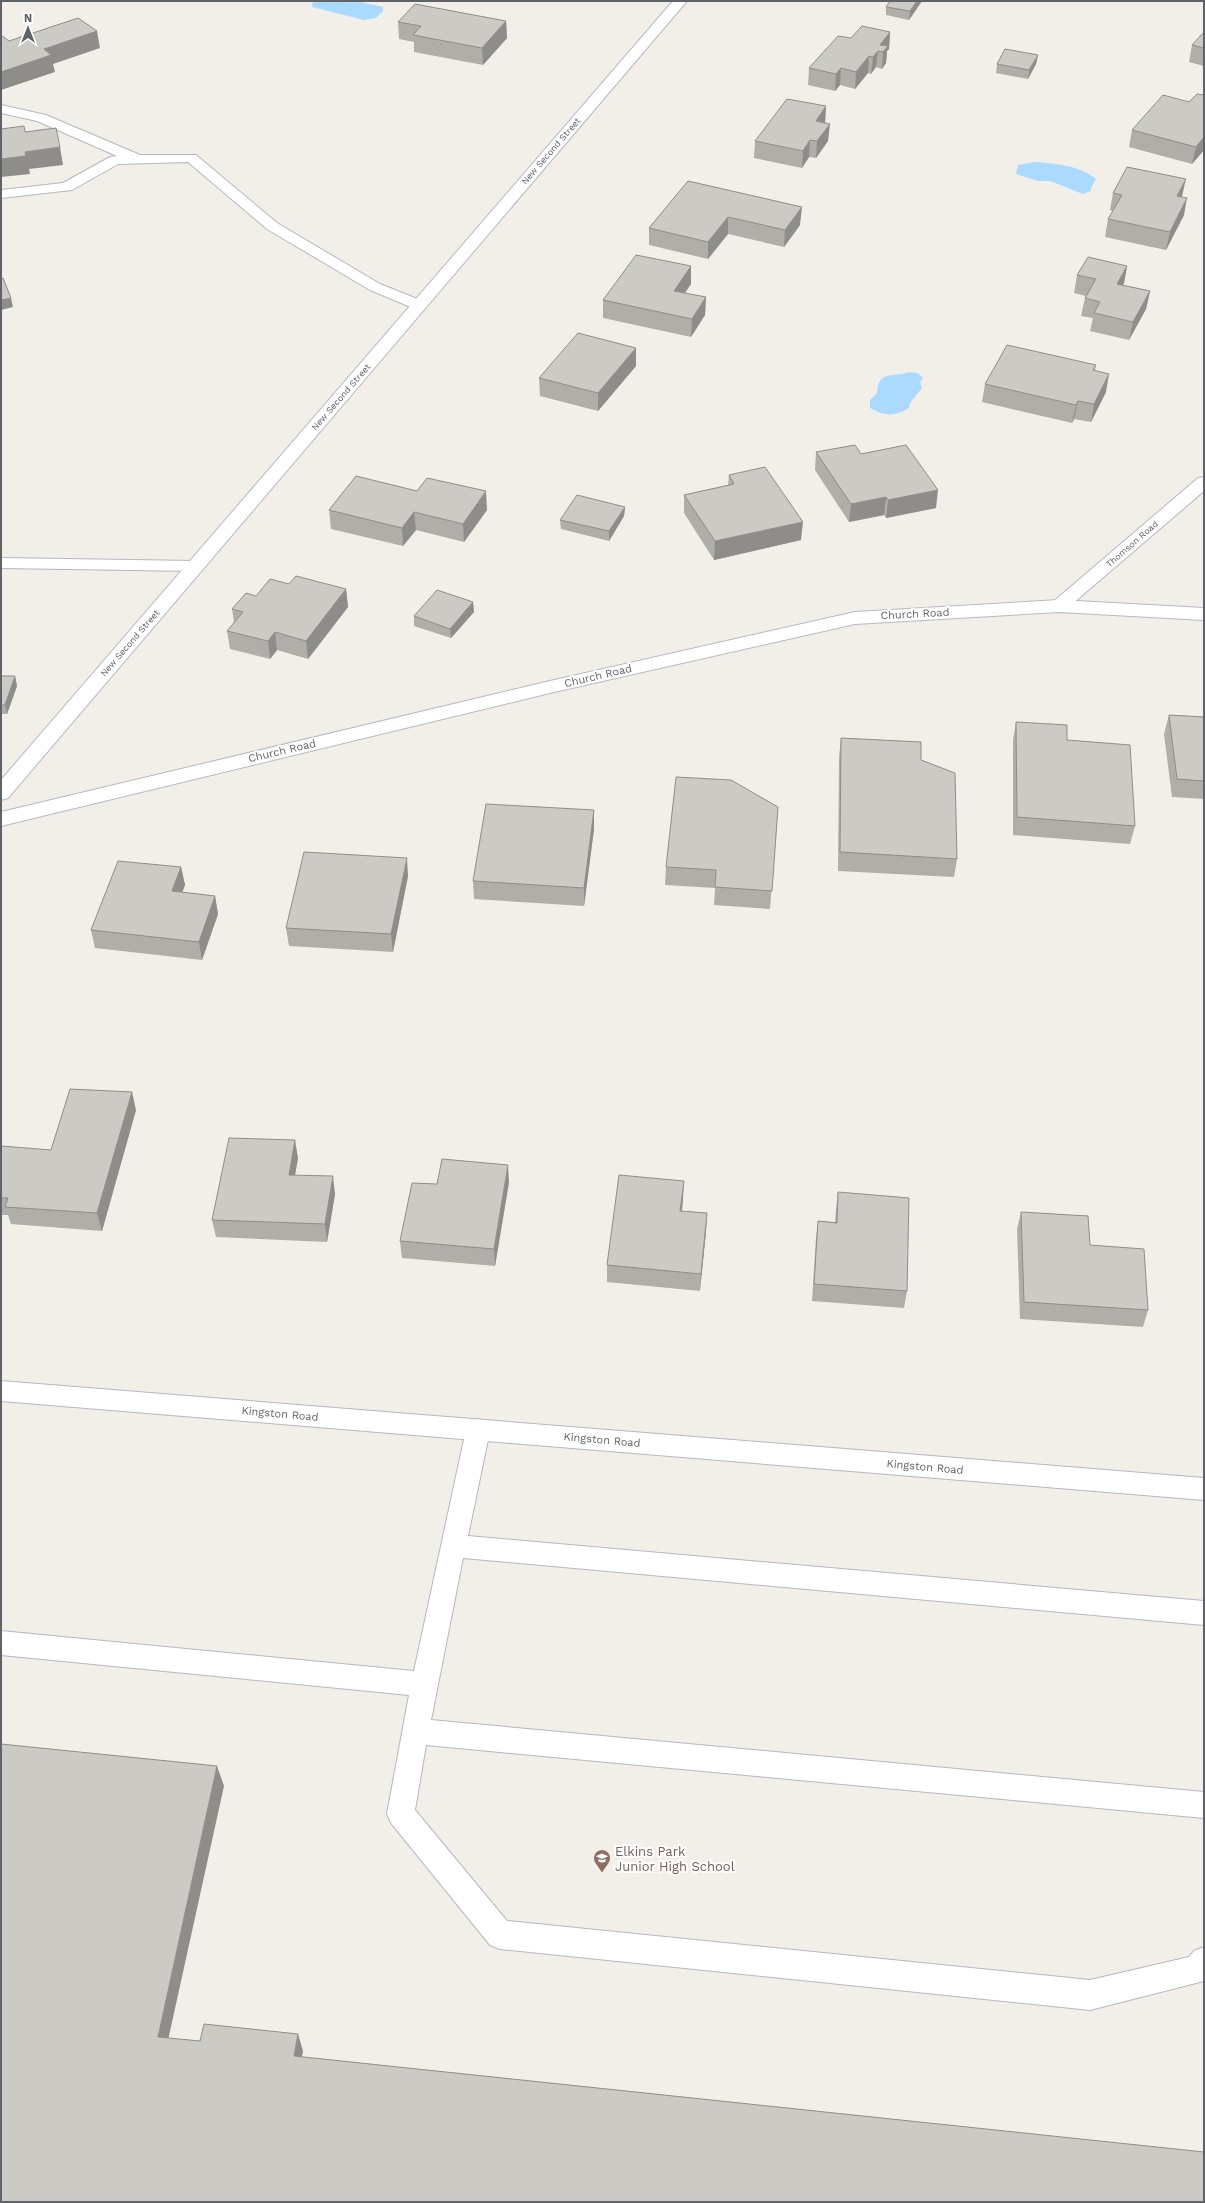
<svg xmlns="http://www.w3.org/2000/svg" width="1205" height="2203" viewBox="0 0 1205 2203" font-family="'Work Sans',sans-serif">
  <rect width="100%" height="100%" fill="#f1efe8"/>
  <!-- water -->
  <path fill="#aadaff" d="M 313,1 L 356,1 L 383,7 L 383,11 L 376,18 L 364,20 L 312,7 Z
    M 1035,162 C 1056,164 1079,165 1096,179 L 1091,188 L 1091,191 L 1083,194 L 1050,181 L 1038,181 L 1016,174 L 1018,165 Z
    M 909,372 L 918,373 L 923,378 L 920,382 L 922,388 L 910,403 L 909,408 C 894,417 885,416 870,408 L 870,400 L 877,393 C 878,369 894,378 909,372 Z"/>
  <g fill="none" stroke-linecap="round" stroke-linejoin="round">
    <!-- lane casing -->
    <g stroke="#b5b8bc" stroke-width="2">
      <path id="lane" d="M 1,105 L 46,115 L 140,155 L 196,155 L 277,223 L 380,284 L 425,302 L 427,305 L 425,308 L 413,308 L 370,290 L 267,229 L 188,162 L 118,164 L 72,190 L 1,198 L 1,190 L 63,183 L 110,157 L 117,156 L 37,121 L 1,113 Z
        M 1,558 L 196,561 L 202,562 L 205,566 L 202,570 L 196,571 L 1,568 Z
        M 478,1419 L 487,1423 L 490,1430 L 468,1536 L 1204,1601 L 1204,1625 L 463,1558 L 431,1720 L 1204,1792 L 1204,1818 L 426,1745 L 415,1810 L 507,1921 L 1090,1980 L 1189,1957 L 1194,1951 L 1204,1947 L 1204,1981 L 1090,2010 L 500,1949 L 490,1945 L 391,1823 L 387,1814 L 409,1695 L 1,1655 L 1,1631 L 414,1671 L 466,1430 L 469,1423 Z"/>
    </g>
    <!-- street casing -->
    <g stroke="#b5b8bc" stroke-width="2">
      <path id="street" d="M 1204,477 L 1204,491 L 1065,610 L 1059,612 L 1053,610 L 1050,606 L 1053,602 L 1198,478 Z
        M 1,1381 L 1204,1478 L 1204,1500 L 1,1401 Z"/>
    </g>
    <!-- secondary casing -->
    <g stroke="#b6babf" stroke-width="2">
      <path id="secondary" d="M 673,1 L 687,1 L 8,798 L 1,800 L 1,780 Z
        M 1059,600 L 1204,608 L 1204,620 L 1059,612 L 855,624 L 550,693 L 1,826 L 1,812 L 550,681 L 855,612 Z"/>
    </g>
    <!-- lane -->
    <use href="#lane" fill="#fff" fill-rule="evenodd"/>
    <!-- street -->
    <use href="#street" fill="#fff" fill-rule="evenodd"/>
    <!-- secondary -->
    <use href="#secondary" fill="#fff" fill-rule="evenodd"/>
  </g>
  <!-- wall -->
  <path fill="#afaea9" d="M 922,1 L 909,20 L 886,15 L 886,7 Z
    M 506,21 L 507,38 L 483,65 L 414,52 L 414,42 L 399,39 L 398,22 Z
    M 890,32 L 889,49 L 887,51 L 886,63 L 882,69 L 876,67 L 871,74 L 868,73 L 855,89 L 840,85 L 835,91 L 808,85 L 809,68 L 851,38 Z
    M 1204,32 L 1204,66 L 1189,62 L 1192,45 Z
    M 1038,55 L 1036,64 L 1028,79 L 996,73 L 997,64 Z
    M 1204,95 L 1204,150 L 1192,164 L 1129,147 L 1132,130 L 1189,102 Z
    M 826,106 L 825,123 L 828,141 L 816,158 L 809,157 L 802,168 L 754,158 L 755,141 Z
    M 688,181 L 800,225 L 784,247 L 728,234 L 708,259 L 649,245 L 649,228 Z
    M 1113,193 L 1182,197 L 1184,215 L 1166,250 L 1105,237 L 1108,219 L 1113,211 L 1110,210 Z
    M 1127,266 L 1124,283 L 1123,285 L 1150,291 L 1146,309 L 1129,340 L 1090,331 L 1093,318 L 1081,316 L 1085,298 L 1086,296 L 1074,293 L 1077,275 Z
    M 691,284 L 685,293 L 706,297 L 705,315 L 691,337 L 603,318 L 603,300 Z
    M 636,348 L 636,366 L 598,411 L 540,396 L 539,378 Z
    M 1096,365 L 1095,370 L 1106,392 L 1091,422 L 1074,419 L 1072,423 L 982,402 L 985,384 Z
    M 816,452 L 861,454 L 936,508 L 886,518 L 884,515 L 849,522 L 815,470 Z
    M 729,475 L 801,540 L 714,560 L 684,513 L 684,495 L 728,485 Z
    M 625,507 L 624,516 L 609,541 L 561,529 L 560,520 Z
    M 329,510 L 487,510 L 464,542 L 416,530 L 403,546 L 331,529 Z
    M 289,584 L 346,589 L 348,607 L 308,659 L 277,650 L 270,659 L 230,649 L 227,631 L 234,622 L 232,609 Z
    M 473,602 L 474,612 L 451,638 L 414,626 L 414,616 Z
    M 1,676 L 15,676 L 17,686 L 7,714 L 1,714 Z
    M 1169,715 L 1204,717 L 1204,799 L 1172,797 L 1164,734 Z
    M 1016,722 L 1067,740 L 1135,826 L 1130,844 L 1013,835 L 1013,740 Z
    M 841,738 L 921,760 L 957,859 L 954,877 L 838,871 L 839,757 Z
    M 778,807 L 770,909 L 714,905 L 715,888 L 665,885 L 666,867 Z
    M 594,810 L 594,829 L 584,906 L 474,899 L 473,881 Z
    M 181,867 L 185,885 L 182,892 L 215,896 L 218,914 L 202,960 L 95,948 L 91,930 Z
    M 408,876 L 393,952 L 289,946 L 286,928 Z
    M 136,1110 L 102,1231 L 11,1224 L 8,1215 L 1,1215 L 1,1149 L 51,1150 Z
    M 298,1158 L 295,1175 L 335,1194 L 327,1242 L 216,1237 L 212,1220 Z
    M 509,1182 L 495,1266 L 402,1258 L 400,1241 L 437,1184 Z
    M 838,1192 L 907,1291 L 904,1308 L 812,1301 L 816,1238 L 818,1221 L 835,1222 L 836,1209 Z
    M 683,1199 L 682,1211 L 707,1213 L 706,1231 L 700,1291 L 607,1282 L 607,1265 Z
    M 1021,1212 L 1090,1245 L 1148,1310 L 1143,1327 L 1020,1319 L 1017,1229 Z"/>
  <!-- shaded-wall -->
  <path fill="#8f8d8a" d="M 917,1 L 922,1 L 909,20 L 910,11 Z
    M 506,21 L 507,38 L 483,65 L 482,48 Z
    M 97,31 L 100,48 L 53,64 L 55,72 L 1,90 L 1,72 L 44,49 Z
    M 890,32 L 889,49 L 887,51 L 886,63 L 882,69 L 883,52 L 880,45 Z
    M 878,51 L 876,67 L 871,74 L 873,57 Z
    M 1038,55 L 1036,64 L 1028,79 L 1029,70 Z
    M 869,56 L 868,73 L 855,89 L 856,72 Z
    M 841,68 L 840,85 L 835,91 L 836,74 Z
    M 826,106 L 825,124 L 816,121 Z
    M 830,124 L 828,141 L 816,158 L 817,141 Z
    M 1204,137 L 1204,150 L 1192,164 L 1196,147 Z
    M 810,140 L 809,157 L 802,168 L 803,151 Z
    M 60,147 L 63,165 L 29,169 L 30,174 L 1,177 L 1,159 L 25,152 Z
    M 1186,179 L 1182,196 L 1173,213 L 1177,196 Z
    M 1187,198 L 1184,215 L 1166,250 L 1170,232 Z
    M 802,207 L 800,225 L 784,247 L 785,230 Z
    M 728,217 L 728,234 L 708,259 L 708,242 Z
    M 691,266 L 691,284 L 674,308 L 674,291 Z
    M 1127,266 L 1124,283 L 1114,302 L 1117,284 Z
    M 1150,291 L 1146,309 L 1129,340 L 1133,322 Z
    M 706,297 L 705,315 L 691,337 L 692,319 Z
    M 11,298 L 13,307 L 1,310 L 1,300 Z
    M 636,348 L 636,366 L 598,411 L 598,393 Z
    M 1109,374 L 1106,392 L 1091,422 L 1094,404 Z
    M 1078,401 L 1074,419 L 1072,423 L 1076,405 Z
    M 938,490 L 936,508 L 886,518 L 888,500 Z
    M 486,491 L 487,510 L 464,542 L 463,524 Z
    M 886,497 L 884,515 L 849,522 L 851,504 Z
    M 625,507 L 624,516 L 609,541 L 609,531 Z
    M 414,512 L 416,530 L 403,546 L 402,528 Z
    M 803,522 L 801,540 L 714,560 L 715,541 Z
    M 346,589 L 348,607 L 308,659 L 306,641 Z
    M 473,602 L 474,612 L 451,638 L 450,629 Z
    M 275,632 L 277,650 L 270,659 L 268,641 Z
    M 15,676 L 17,686 L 7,714 L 5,705 Z
    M 594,810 L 594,829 L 584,906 L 584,888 Z
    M 407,858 L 408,876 L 393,952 L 391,934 Z
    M 181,867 L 185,885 L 176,909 L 172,891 Z
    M 215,896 L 218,914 L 202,960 L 199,942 Z
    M 132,1092 L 136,1110 L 102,1231 L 97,1213 Z
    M 295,1140 L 298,1158 L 292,1192 L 289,1175 Z
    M 508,1165 L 509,1182 L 495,1266 L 494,1249 Z
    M 333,1176 L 335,1194 L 327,1242 L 325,1224 Z
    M 684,1181 L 683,1199 L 680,1228 L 680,1211 Z
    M 707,1213 L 706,1231 L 700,1291 L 701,1274 Z
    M 217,1766 L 224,1786 L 165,2054 L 158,2037 Z
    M 298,2034 L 303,2051 L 299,2073 L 294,2056 Z"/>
  <!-- building -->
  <path fill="#cccac5" stroke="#8f8d8a" d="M 890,1 L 917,1 L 910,11 L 886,7 Z
    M 415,4 L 506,21 L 482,48 L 413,35 L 421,26 L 398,22 Z
    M 78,18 L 97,31 L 44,49 L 51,55 L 1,72 L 1,35 L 9,41 Z
    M 862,26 L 890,32 L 880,45 L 888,46 L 883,52 L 878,51 L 873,57 L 869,56 L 856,72 L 841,68 L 836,74 L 809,68 L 838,36 L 851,38 Z
    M 1204,32 L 1204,48 L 1192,45 Z
    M 1005,49 L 1038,55 L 1029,70 L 997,64 Z
    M 1197,94 L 1204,95 L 1204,137 L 1196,147 L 1132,130 L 1163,95 L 1189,102 Z
    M 787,99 L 826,106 L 816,121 L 830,124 L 817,141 L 810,140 L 803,151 L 755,141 Z
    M 24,126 L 25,132 L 56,128 L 60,147 L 25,152 L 26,156 L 1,159 L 1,129 Z
    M 1127,167 L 1186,179 L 1177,196 L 1187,198 L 1170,232 L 1108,219 L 1122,195 L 1113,193 Z
    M 688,181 L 802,207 L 785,230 L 728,217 L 708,242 L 649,228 Z
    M 636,255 L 691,266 L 674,291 L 706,297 L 692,319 L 603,300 Z
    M 1088,257 L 1127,266 L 1117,284 L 1150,291 L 1133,322 L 1094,313 L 1100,302 L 1085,298 L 1096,279 L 1077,275 Z
    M 3,278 L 11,298 L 1,300 L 1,279 Z
    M 578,333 L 636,348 L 598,393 L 539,378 Z
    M 1007,345 L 1096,365 L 1093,370 L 1109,374 L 1094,404 L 1078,401 L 1076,405 L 985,384 Z
    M 855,445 L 861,454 L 906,445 L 938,490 L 888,500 L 886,497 L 851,504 L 816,452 Z
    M 765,467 L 803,522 L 715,541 L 684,495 L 734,484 L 729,475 Z
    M 356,476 L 417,491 L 427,478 L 486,491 L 463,524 L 414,512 L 402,528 L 329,510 Z
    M 577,495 L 625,507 L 609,531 L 560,520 Z
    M 296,576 L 346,589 L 306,641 L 275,632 L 268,641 L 227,631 L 243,612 L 232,609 L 246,593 L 256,596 L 270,579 L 289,584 Z
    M 437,590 L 473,602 L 450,629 L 414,616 Z
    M 1,676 L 15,676 L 5,705 L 1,705 Z
    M 1169,715 L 1204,717 L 1204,781 L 1177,779 Z
    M 1016,722 L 1067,725 L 1067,740 L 1130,745 L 1135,826 L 1017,817 Z
    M 841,738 L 921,742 L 921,760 L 955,773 L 957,859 L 840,852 Z
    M 676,777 L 731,780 L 778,807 L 772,891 L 715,887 L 716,870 L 666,867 Z
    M 486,804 L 594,810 L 584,888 L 473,881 Z
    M 304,852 L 407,858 L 391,934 L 286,928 Z
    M 118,861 L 181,867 L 172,891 L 215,896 L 199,942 L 91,930 Z
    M 70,1089 L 132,1092 L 97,1213 L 5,1207 L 8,1198 L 1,1198 L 1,1149 L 2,1146 L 51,1150 Z
    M 229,1138 L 295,1140 L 289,1175 L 333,1176 L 325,1224 L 212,1220 Z
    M 442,1159 L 508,1165 L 494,1249 L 400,1241 L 412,1183 L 437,1184 Z
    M 619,1175 L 684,1181 L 680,1211 L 707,1213 L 701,1274 L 607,1265 Z
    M 838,1192 L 909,1198 L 907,1291 L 814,1284 L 818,1221 L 837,1223 Z
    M 1021,1212 L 1088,1216 L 1090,1245 L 1144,1249 L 1148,1310 L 1024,1302 Z
    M 1,1744 L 217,1766 L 158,2037 L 200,2041 L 204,2024 L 298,2034 L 294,2056 L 1204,2152 L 1204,2202 L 1,2202 Z"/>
  <!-- icons -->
  <defs>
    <g id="school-pin" transform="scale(0.9)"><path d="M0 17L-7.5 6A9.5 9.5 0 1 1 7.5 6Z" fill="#8d6e63" stroke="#fff"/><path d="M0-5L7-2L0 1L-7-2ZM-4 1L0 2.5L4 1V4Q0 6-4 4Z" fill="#fff"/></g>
  </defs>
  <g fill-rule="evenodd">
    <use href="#school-pin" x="602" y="1858"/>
  </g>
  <g text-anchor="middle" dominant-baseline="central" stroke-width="4" stroke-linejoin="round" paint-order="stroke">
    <!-- far-street labels -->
    <g font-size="9" fill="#5f6368" stroke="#fff">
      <text transform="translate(551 151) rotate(-49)">New Second Street</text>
      <text transform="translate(341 397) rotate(-49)">New Second Street</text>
      <text transform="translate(1132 544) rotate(-41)">Thomson Road</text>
      <text transform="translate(130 643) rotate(-49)">New Second Street</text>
    </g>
    <!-- street labels -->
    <g font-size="11" fill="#5f6368" stroke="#fff">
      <text transform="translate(915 614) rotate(-3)">Church Road</text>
      <text transform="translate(598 676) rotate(-13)">Church Road</text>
      <text transform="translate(282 751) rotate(-13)">Church Road</text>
      <text transform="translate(280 1414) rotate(5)">Kingston Road</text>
      <text transform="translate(602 1440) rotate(5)">Kingston Road</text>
      <text transform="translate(925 1467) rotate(5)">Kingston Road</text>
    </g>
    <!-- near-education labels -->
    <g font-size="13" fill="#785e54" stroke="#fff" text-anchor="start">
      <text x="615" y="1851">Elkins Park<tspan x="615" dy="15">Junior High School</tspan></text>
    </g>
  </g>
  <!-- border -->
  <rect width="1205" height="2203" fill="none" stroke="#5f6368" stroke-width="4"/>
  <!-- north arrow -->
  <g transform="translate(28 28)" stroke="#ffffff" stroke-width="3" paint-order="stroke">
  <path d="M0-3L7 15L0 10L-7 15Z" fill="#5f6368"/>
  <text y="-6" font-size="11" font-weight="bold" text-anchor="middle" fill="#5f6368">N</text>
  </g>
</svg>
